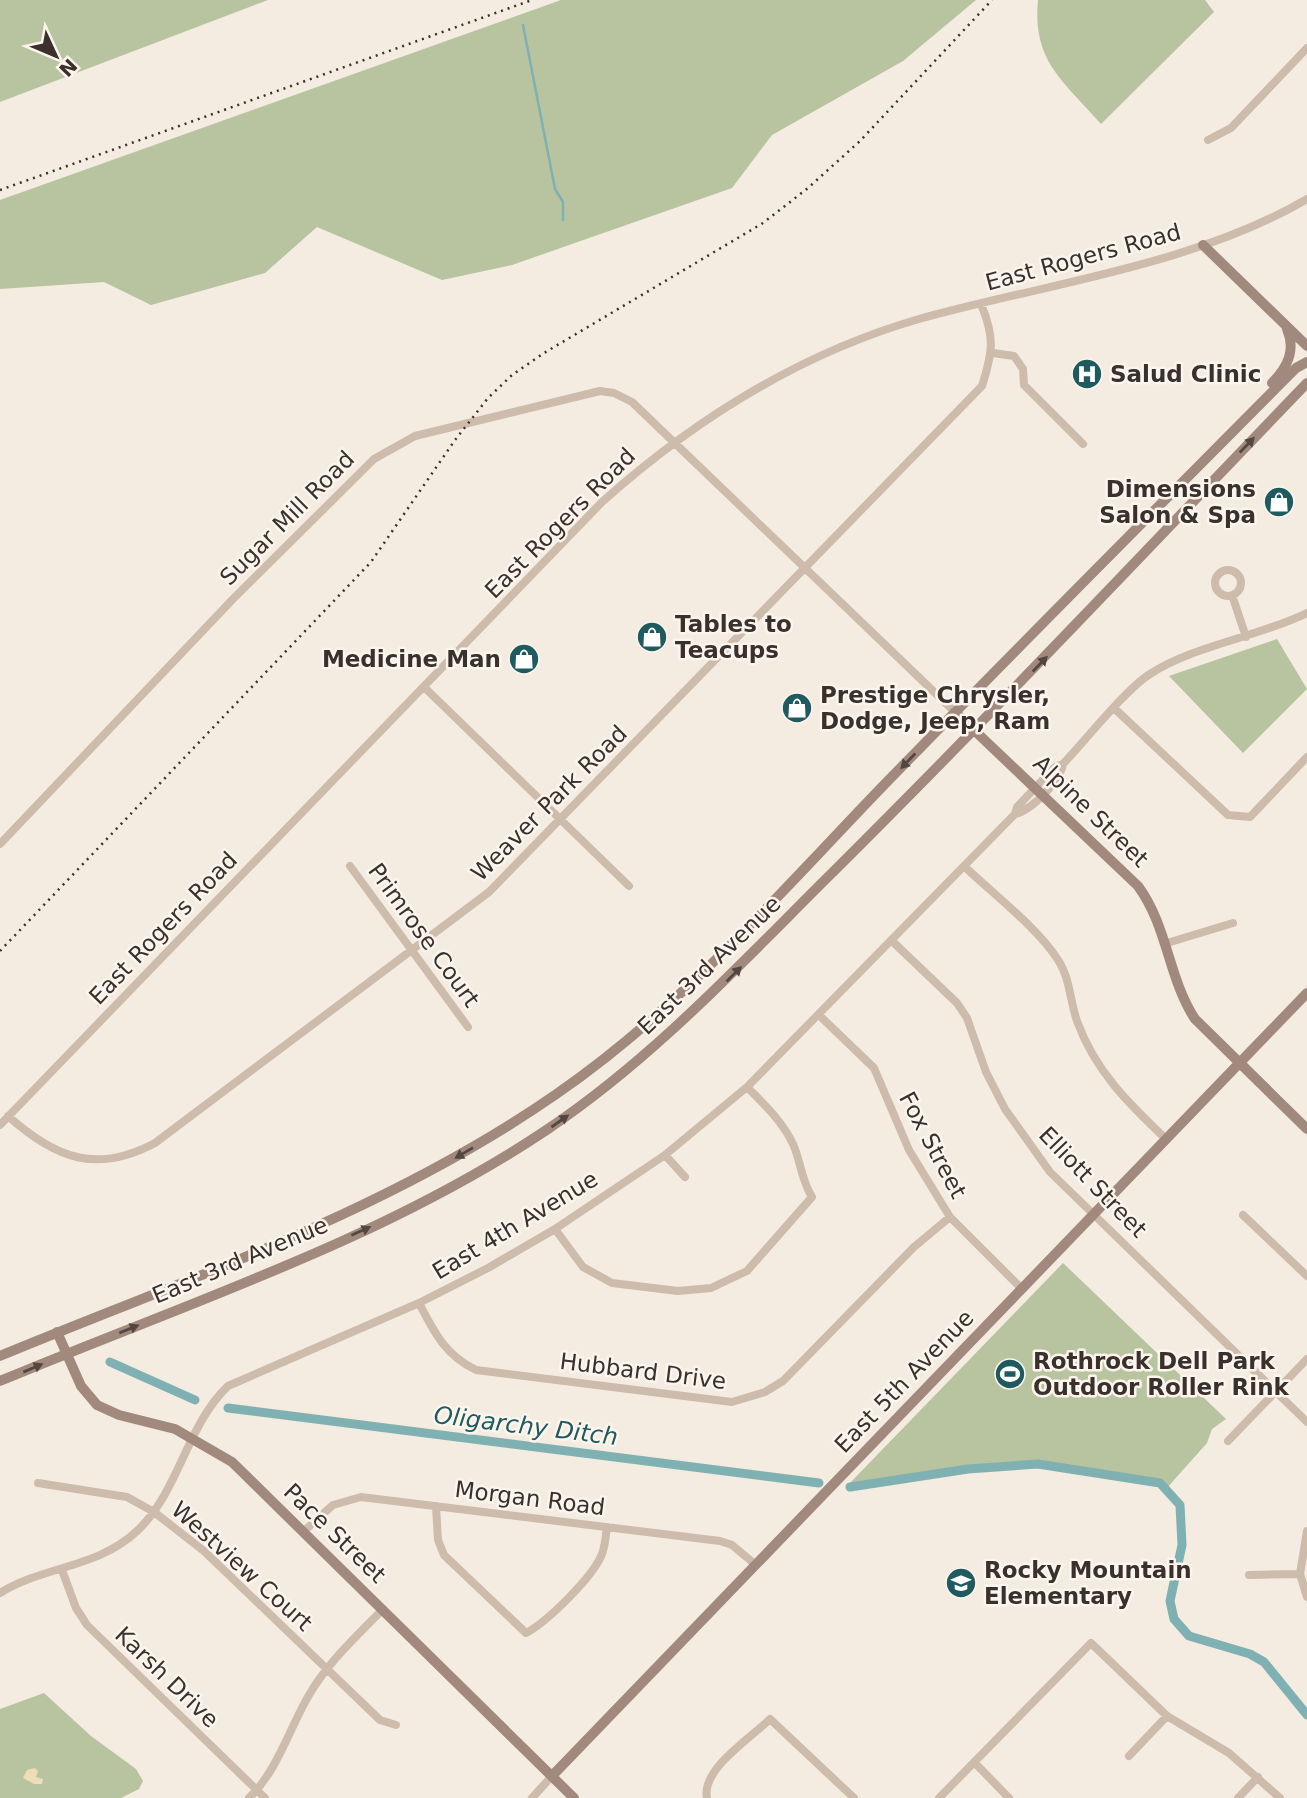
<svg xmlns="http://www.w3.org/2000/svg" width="1307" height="1798" viewBox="0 0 1307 1798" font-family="'DejaVu Sans',sans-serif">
  <rect width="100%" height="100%" fill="#f4ebe1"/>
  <!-- green -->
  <path fill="#b8c4a0" d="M 0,0 L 268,0 L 0,102 Z
    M 561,0 L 976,0 L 903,61 L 772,135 L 732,188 L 512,265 L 442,280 L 317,227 L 265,273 L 151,305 L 104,282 L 0,289 L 0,200 Z
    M 1038,0 L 1205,0 L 1214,12 L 1101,124 C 1064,81 1032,62 1038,0 Z
    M 1277,639 L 1307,689 L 1243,753 L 1169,676 Z
    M 1063,1263 L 1226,1419 L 1212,1429 L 1207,1443 L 1166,1489 L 1160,1483 L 1038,1464 L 968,1469 L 846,1487 Z
    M 44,1693 L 91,1736 L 136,1769 L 143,1781 L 139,1789 L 121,1798 L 0,1798 L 0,1709 Z"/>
  <!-- sand -->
  <path fill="#efdcb8" d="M 35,1768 L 38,1771 L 36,1777 L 43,1779 L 42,1784 L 34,1784 L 23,1778 L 27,1770 Z"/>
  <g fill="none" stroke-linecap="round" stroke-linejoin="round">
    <!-- stream -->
    <path stroke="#7fb0b2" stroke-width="2.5" d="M 523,25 L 555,189 L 563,202 L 563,220"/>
    <!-- canal -->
    <path stroke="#7fb0b2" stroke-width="9" d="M 110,1362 L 195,1400
      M 228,1408 L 819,1483
      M 850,1487 L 968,1469 L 1038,1464 L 1160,1483 L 1180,1505 L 1182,1545 L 1170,1601 L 1174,1619 L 1189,1636 L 1250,1654 L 1264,1662 L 1307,1715"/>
    <!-- street -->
    <path stroke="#cdbbac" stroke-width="8" d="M 1208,140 L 1231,128 L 1307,48
      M 993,353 L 1014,356 L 1023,369 L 1024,385 L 1083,444
      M1215 583a13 13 0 1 1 26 0a13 13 0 1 1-26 0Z
      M 1232,595 L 1246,637
      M 424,687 L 629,886
      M 1115,709 L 1228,815 L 1250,817 L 1307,757
      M 1015,814 C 1032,810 1060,781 1063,764
      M 0,844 L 233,599 L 374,459 L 415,436 L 600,391 L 614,393 L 632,402 L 955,712
      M 350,866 L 468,1027
      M 964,866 C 992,893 1039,929 1058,960 C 1070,978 1070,1001 1077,1021 C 1095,1071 1129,1104 1166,1139
      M 891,940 L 957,1003 L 967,1018 L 986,1072 L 1005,1109 L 1050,1172 L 1307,1422
      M 1167,943 L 1233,923
      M 819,1015 L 874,1068 L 909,1150 L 950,1217 L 1022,1289
      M 8,1116 C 56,1159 97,1174 155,1143 L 489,892 L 982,386 C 993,351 995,338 981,304
      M 0,1125 L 602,502 C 695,419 798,354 919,319 C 1044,284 1195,265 1307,199
      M 665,1155 L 685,1177
      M 1243,1215 L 1307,1276
      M 555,1229 L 583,1267 L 612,1283 L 678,1291 L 711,1288 L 747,1271 L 812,1197 C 801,1180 801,1162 793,1144 C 782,1121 764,1104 747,1087
      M 419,1303 C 434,1332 445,1355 476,1370 L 732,1402 L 765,1392 L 783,1381 L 914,1247 L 950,1217
      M 1228,1441 L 1307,1359
      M 38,1483 L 127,1497 L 154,1512 L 204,1551 L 380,1720 L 396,1725
      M 436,1506 L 438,1540 L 444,1555 L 526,1633 C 547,1622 593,1577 602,1554 C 605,1546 606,1535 607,1527
      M 304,1531 L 333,1505 L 361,1497 L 720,1541 L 732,1545 L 756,1565
      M 1307,1531 L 1300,1574 L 1307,1597
      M 62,1570 L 76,1608 L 87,1625 L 265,1798
      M 1249,1575 L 1300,1574
      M 0,1593 C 43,1566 98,1568 137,1531 C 179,1492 186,1426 228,1386 L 419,1303 L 488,1268 L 555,1229 L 665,1155 L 747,1087 L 1015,814 L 1017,807 L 1055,767 L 1063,764 C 1085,741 1126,689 1150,674 C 1195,645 1258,637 1307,613
      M 1129,1756 L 1167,1716
      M 974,1762 L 1009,1798
      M 249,1798 C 278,1770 289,1729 309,1695 C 328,1662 357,1636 383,1609
      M 532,1798 L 552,1776
      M 707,1798 C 701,1769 752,1737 770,1719 L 854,1798
      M 939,1798 L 1091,1643 L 1167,1716 L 1229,1753 L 1280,1798
      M 1238,1798 L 1258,1777"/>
    <!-- secondary -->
    <path stroke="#a18a7d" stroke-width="10" d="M 1203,245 L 1307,346
      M 1272,383 C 1288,367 1296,350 1287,329
      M 955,712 L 1138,886 C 1168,927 1168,978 1195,1019 L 1307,1129
      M 57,1332 L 81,1386 L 97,1405 L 119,1415 L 175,1429 L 232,1462 L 574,1798
      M 0,1356 C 189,1278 386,1212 555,1095 C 679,1010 778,895 881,788 C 1018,647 1157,508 1296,368 L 1307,362
      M 0,1381 C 184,1304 381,1241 548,1129 C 656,1056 742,962 834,871 C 995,711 1150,546 1307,383
      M 552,1776 L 1307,993"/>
    <!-- rail -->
    <path stroke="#3b302b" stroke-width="2.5" stroke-dasharray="2 5" stroke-linecap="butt" d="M 0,190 L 532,0
      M 0,951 L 371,562 L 455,440 L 488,398 L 512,375 L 544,353 L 763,223 L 808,188 L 860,141 L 992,0"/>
  </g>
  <!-- one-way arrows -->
  <defs><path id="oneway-solid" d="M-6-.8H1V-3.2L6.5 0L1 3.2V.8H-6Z" transform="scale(1.75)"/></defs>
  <g fill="#544640">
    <use href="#oneway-solid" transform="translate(1247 445) rotate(-46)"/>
    <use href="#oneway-solid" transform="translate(1040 664) rotate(-46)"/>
    <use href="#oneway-solid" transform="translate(908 761) rotate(134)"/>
    <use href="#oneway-solid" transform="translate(734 974) rotate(-45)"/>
    <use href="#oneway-solid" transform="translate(560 1121) rotate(-35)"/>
    <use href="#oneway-solid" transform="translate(464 1153) rotate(149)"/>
    <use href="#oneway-solid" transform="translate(361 1231) rotate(-24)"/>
    <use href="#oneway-solid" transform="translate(129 1329) rotate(-22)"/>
    <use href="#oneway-solid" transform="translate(33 1368) rotate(-23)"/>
  </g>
  <!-- icons -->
  <defs>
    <g id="hospital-disc" transform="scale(1.575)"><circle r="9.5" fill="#1f5a5e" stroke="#fbf5ee"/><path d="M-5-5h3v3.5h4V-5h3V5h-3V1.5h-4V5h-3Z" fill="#fff"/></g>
    <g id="shop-disc" transform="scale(1.575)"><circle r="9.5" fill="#1f5a5e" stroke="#fbf5ee"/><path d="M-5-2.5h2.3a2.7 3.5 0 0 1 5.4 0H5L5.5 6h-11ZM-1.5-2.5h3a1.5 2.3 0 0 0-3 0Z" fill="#fff"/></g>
    <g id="stadium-disc" transform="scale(1.575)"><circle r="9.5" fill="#1f5a5e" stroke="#fbf5ee"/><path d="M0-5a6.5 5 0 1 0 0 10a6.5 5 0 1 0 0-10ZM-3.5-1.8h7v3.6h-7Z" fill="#fff"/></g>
    <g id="school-disc" transform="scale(1.575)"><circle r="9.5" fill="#1f5a5e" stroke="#fbf5ee"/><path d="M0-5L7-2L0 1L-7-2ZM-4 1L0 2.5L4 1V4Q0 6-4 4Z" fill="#fff"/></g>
  </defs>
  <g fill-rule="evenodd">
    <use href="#hospital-disc" x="1087" y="374"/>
    <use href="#shop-disc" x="1279" y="502"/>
    <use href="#shop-disc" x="652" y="637"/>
    <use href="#shop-disc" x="524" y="659"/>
    <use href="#shop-disc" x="797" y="708"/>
    <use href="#stadium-disc" x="1010" y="1374"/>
    <use href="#school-disc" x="961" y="1583"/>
  </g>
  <g text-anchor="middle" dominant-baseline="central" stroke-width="5" stroke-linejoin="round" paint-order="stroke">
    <!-- street labels -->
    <g font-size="23" fill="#3b302b" stroke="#fbf5ee">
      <text transform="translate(1083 257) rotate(-15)">East Rogers Road</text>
      <text transform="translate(287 518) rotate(-45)">Sugar Mill Road</text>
      <text transform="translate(560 523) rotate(-45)">East Rogers Road</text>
      <text transform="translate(549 803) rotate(-45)">Weaver Park Road</text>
      <text transform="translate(1091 811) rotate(44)">Alpine Street</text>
      <text transform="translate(163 928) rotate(-46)">East Rogers Road</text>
      <text transform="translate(424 935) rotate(54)">Primrose Court</text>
      <text transform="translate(709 965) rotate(-44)">East 3rd Avenue</text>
      <text transform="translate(933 1145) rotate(62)">Fox Street</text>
      <text transform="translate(1093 1182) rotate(46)">Elliott Street</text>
      <text transform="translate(515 1225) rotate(-31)">East 4th Avenue</text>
      <text transform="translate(240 1260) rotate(-23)">East 3rd Avenue</text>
      <text transform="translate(643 1371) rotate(7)">Hubbard Drive</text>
      <text transform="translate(904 1381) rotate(-46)">East 5th Avenue</text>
      <text transform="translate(530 1498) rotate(7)">Morgan Road</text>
      <text transform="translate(335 1533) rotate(44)">Pace Street</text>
      <text transform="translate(242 1566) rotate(42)">Westview Court</text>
      <text transform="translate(167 1677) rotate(44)">Karsh Drive</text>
    </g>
    <!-- poi labels -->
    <g font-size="23" font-weight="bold" fill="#3b302b" stroke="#fbf5ee" text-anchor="start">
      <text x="1110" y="374">Salud Clinic</text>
      <text x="1256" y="489" text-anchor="end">Dimensions<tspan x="1256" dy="26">Salon &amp; Spa</tspan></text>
      <text x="675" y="624">Tables to<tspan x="675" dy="26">Teacups</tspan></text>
      <text x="501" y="659" text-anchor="end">Medicine Man</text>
      <text x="820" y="695">Prestige Chrysler,<tspan x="820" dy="26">Dodge, Jeep, Ram</tspan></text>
      <text x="1033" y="1361">Rothrock Dell Park<tspan x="1033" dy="26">Outdoor Roller Rink</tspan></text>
      <text x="984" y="1570">Rocky Mountain<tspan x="984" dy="26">Elementary</tspan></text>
    </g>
    <!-- water labels -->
    <g font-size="24" font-style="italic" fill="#1f5a5e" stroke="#fbf5ee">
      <text transform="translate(526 1426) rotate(7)">Oligarchy Ditch</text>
    </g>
  </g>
  <!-- north arrow -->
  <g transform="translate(56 56) rotate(134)" stroke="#fbf5ee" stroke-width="5" paint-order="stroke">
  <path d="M0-5L12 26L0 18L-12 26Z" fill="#3b302b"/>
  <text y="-10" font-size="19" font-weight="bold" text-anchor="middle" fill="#3b302b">N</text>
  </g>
</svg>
